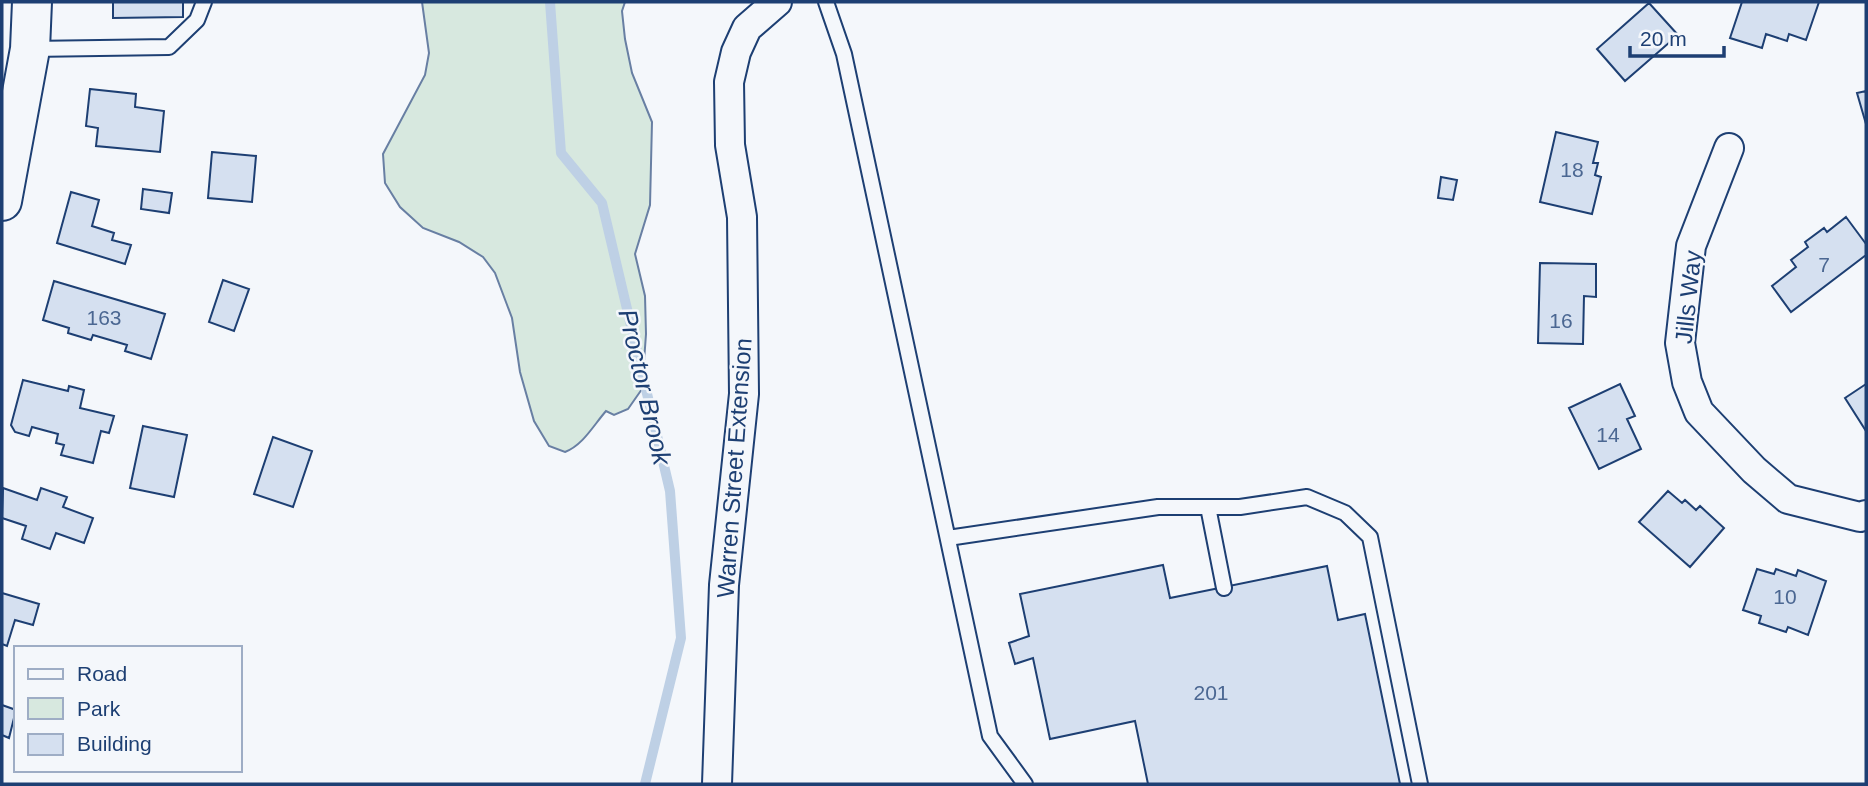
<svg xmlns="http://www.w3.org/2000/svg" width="1868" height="786" viewBox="0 0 1868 786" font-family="Helvetica,sans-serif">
  <rect width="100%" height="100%" fill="#f4f7fb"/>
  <!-- green -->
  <path fill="#d7e8df" stroke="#687fa3" stroke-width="2" d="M 422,2 L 625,2 L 622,11 L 625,39 L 632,73 L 652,122 L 650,205 L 635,254 L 645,296 L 646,334 L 642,389 L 628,409 L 614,415 L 606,411 C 593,426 583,445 565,452 L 549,446 L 534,421 L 520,372 L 512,318 L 495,273 L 483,257 L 459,242 L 423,228 L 400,207 L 385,183 L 383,154 L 425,75 L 429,53 Z"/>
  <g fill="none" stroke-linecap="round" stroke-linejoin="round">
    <!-- stream -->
    <path stroke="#bed0e5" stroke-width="10" d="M 550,2 L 561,153 L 602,203 L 670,491 L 681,638 L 645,784"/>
  </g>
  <!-- building -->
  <path fill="#d5e0f0" stroke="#1d3f73" stroke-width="2" d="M 113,2 L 183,2 L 183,17 L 113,18 Z
    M 1742,2 L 1819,2 L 1806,40 L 1789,34 L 1787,41 L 1766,34 L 1762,48 L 1730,38 Z
    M 1649,3 L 1678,35 L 1625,81 L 1597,49 Z
    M 90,89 L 136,94 L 135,107 L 164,111 L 160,152 L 96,146 L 98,128 L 86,126 Z
    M 1866,91 L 1866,124 L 1857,93 Z
    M 1556,132 L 1598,142 L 1593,163 L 1598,163 L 1595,175 L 1601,177 L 1592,214 L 1540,202 Z
    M 212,152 L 256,156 L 252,202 L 208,198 Z
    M 1441,177 L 1457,180 L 1453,200 L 1438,198 Z
    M 143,189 L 172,193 L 169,213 L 141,209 Z
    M 71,192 L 99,200 L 92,226 L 114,233 L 112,240 L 131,245 L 125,264 L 57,243 Z
    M 1846,217 L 1866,244 L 1866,255 L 1791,312 L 1772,286 L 1796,267 L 1791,260 L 1808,247 L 1805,242 L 1824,228 L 1827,232 Z
    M 1540,263 L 1596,264 L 1596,297 L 1584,296 L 1583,344 L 1538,343 Z
    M 223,280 L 249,289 L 234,331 L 209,322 Z
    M 54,281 L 165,314 L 151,359 L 125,351 L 127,345 L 93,335 L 91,340 L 68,333 L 69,328 L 43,320 Z
    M 23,380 L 68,391 L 69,386 L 84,390 L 80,408 L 114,416 L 109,433 L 101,431 L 93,463 L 61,455 L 64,445 L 56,443 L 58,434 L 32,427 L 29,436 L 15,432 L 11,425 Z
    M 1620,384 L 1635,416 L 1627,419 L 1641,449 L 1599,469 L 1569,408 Z
    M 1866,384 L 1866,431 L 1845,398 Z
    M 143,426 L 187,435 L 174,497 L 130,488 Z
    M 273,437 L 312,451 L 293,507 L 254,494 Z
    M 3,488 L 37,500 L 41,488 L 67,497 L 63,507 L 93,518 L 84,543 L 56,533 L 50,549 L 22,539 L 26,526 L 2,518 Z
    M 1668,491 L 1682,503 L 1685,500 L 1696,510 L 1700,506 L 1724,528 L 1690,567 L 1639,522 Z
    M 1163,565 L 1170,598 L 1327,566 L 1338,620 L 1365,614 L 1400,784 L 1148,784 L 1135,721 L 1050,739 L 1033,658 L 1015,664 L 1009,643 L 1029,636 L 1020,594 Z
    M 1757,569 L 1774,574 L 1776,569 L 1796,576 L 1798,570 L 1826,581 L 1808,635 L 1788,627 L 1786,632 L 1759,623 L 1761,616 L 1743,610 Z
    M 2,593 L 39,604 L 33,625 L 15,620 L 7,646 L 2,644 Z
    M 2,705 L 16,710 L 9,738 L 2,735 Z"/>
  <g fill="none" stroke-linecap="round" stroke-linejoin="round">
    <!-- lane casing -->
    <g stroke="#1d3f73" stroke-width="18">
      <path id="lane" d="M 826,2 L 844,54 L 990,736 L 1025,784
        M 30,49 L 169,47 L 197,20 L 204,2
        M 1208,507 L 1224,588
        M 948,538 L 1158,507 L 1240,507 L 1307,497 L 1345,513 L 1370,537 L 1420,784"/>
    </g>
    <!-- street casing -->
    <g stroke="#1d3f73" stroke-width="32">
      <path id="street" d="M 1729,148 L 1691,246 L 1680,343 L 1687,382 L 1699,412 L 1754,470 L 1788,499 L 1860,517 L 1866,515
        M 717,784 L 724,585 L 744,394 L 742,217 L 730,145 L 729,82 L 736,52 L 747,28 L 777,2"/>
    </g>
    <!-- primary casing -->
    <g stroke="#1d3f73" stroke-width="42">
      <path id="primary" d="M 2,201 L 30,49 L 32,2"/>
    </g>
    <!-- lane -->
    <use href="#lane" stroke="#f4f7fb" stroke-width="14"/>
    <!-- street -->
    <use href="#street" stroke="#f4f7fb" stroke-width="28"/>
    <!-- primary -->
    <use href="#primary" stroke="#f4f7fb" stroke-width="38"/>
  </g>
  <g text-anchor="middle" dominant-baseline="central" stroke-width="5" stroke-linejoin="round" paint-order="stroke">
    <!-- number labels -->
    <g font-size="21" fill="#4b6792">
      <text x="1572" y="169">18</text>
      <text x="1824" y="264">7</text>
      <text x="104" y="317">163</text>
      <text x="1561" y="320">16</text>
      <text x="1608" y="434">14</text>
      <text x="1785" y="596">10</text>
      <text x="1211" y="692">201</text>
    </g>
    <!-- street labels -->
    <g font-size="24" fill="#1d3f73" stroke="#f4f7fb">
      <text transform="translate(1688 297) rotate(-84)">Jills Way</text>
      <text transform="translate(734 468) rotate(-86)">Warren Street Extension</text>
    </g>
    <!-- water labels -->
    <g font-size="26" font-style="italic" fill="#1d3f73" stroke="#f4f7fb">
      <text transform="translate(645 387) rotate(77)">Proctor Brook</text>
    </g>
  </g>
  <!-- border -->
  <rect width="1868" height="786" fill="none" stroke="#1d3f73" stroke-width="7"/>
  <!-- legend -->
  <rect x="14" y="646" width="228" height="126" fill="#f4f7fb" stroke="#9eadc5" stroke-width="2"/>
  <rect x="28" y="669" width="35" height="10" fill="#f4f7fb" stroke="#9eadc5" stroke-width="2"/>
  <text x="77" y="681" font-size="21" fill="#1d3f73">Road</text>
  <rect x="28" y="698" width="35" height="21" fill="#d7e8df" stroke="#9eadc5" stroke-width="2"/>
  <text x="77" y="716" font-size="21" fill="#1d3f73">Park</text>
  <rect x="28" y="734" width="35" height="21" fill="#d5e0f0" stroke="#9eadc5" stroke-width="2"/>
  <text x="77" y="751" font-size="21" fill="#1d3f73">Building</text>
  <!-- scale -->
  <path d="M1630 46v10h94v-10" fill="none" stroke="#1d3f73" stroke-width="3.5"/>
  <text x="1640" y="46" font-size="21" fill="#1d3f73" stroke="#f4f7fb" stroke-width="5" paint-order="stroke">20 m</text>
</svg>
